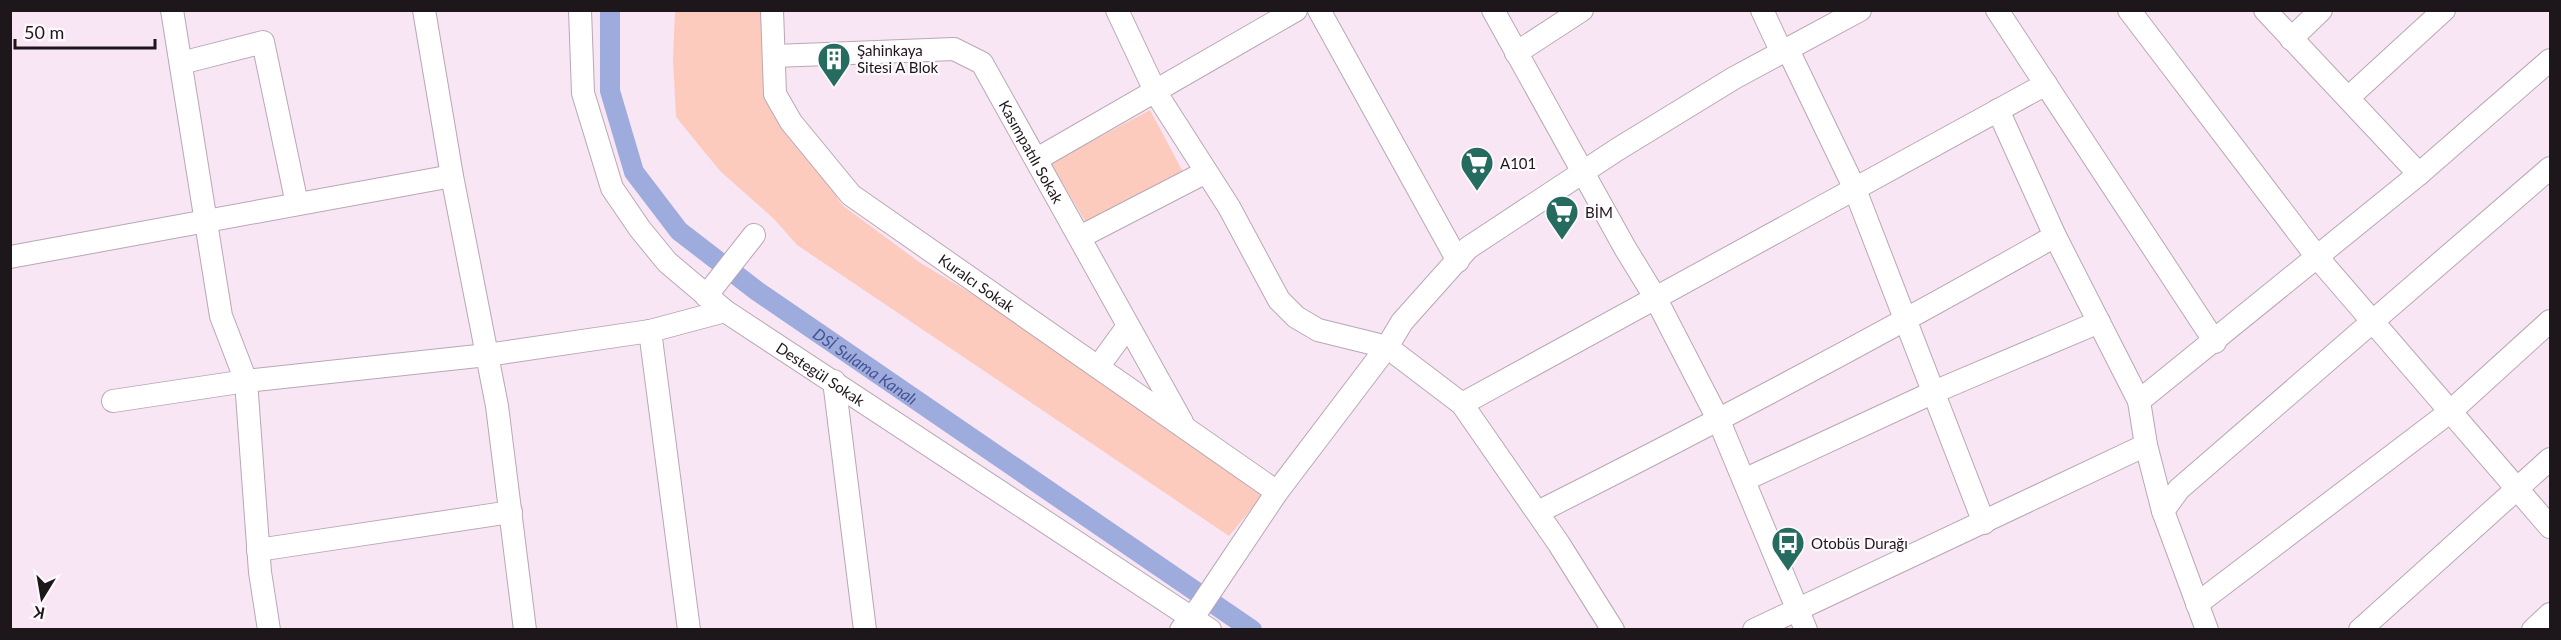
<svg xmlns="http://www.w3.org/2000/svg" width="2561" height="640" viewBox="0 0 2561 640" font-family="Lato,sans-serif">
  <rect width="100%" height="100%" fill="#f9e6f5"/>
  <!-- green -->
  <path fill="#fccbbe" d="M 675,11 L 765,11 L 767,87 L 842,205 L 919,262 L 1050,341 L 1266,491 L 1229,536 L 797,245 L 774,219 L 720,171 L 676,117 L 673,59 Z
    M 1150,110 L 1183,172 L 1089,228 L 1051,163 Z"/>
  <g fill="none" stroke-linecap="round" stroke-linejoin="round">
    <!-- canal -->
    <path stroke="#9dabdd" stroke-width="20" id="s1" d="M 610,10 L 610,91 L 634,172 L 679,231 L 757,291 L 1252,630"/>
    <!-- minor casing -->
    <g stroke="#b9a7b5" stroke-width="24">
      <g id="minor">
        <path d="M 172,10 L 221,316 L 246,381 L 260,572 L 269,630"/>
        <path d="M 424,10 L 452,176 L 497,406 L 525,630"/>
        <path id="s2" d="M 580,10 L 583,93 L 612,188 L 640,229 L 667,262 L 725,311 L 1210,630"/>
        <path id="s3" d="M 772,10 L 775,94 L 791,122 L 851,195 L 1277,492"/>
        <path d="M 1117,10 L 1156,93 L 1229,207 L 1279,300 L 1296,317 L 1318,330 L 1387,347 L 1462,404 L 1559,544 L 1613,630"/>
        <path d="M 1319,10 L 1458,261"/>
        <path d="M 1493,10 L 1625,248 L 1655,297 L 1719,421 L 1806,630"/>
        <path d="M 1762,10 L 1782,53"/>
        <path d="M 1997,10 L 2215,342"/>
        <path d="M 2129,10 L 2317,257 L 2550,527"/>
        <path d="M 2265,10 L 2419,174"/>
        <path d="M 2291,39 L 2321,10"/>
        <path d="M 1788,50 L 1854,187 L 1984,523"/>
        <path d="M 1516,53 L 1582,10"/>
        <path id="s4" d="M 775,56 L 954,49 L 982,63 L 1182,422"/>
        <path d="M 181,63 L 263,42 L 297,204"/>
        <path d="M 2348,98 L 2444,10"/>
        <path d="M 1998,110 L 2055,236"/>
        <path d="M 1037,159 L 1296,10"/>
        <path d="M 1080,237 L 1206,172"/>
        <path d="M 10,257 L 452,176"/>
        <path d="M 706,296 L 754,235"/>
        <path d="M 650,331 L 689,630"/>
        <path d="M 1098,367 L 1128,326"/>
        <path d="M 834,381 L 865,630"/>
        <path d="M 113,401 L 246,381 L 487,355 L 650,331 L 725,311"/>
        <path d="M 2139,401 L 2419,174 L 2550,60"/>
        <path d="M 1462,404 L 2046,84"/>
        <path d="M 1744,480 L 1934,392 L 2099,322"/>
        <path d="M 2163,511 L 2179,489 L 2550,168"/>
        <path d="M 1538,512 C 1713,424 1885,333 2055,236 L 2139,401 L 2146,445 L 2163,511 L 2207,630"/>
        <path d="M 258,550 L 511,512"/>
        <path d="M 2197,604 L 2451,411 L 2550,321"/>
        <path d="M 1181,630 L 1200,607 L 1277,492 L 1387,347 L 1402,322 L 1468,248 L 1618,149 L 1734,78 L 1860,10"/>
        <path d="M 1754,630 L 2146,445"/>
        <path d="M 2360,630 L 2550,459"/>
        <path d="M 2533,630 L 2550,614"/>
      </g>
    </g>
    <!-- minor -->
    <use href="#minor" stroke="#fff" stroke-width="22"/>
  </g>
  <!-- icons -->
  <defs>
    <g id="building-pin" transform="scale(1.725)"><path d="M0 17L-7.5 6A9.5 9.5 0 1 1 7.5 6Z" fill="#266b5f" stroke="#fdf9fc"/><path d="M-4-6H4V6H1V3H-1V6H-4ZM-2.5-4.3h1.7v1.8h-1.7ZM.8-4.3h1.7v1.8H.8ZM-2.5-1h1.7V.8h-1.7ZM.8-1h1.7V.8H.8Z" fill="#fff"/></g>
    <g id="supermarket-pin" transform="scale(1.725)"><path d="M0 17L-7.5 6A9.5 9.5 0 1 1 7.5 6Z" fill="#266b5f" stroke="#fdf9fc"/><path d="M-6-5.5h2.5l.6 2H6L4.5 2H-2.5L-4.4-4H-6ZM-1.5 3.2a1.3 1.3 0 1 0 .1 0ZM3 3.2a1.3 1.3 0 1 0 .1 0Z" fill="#fff"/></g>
    <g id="bus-pin" transform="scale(1.725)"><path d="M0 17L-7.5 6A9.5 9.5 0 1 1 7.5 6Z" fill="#266b5f" stroke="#fdf9fc"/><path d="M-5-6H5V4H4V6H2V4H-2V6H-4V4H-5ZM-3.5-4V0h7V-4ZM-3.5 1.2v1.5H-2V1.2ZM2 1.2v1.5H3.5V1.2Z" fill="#fff"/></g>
  </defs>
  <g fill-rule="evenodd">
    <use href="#building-pin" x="834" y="59"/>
    <use href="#supermarket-pin" x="1477" y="163"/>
    <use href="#supermarket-pin" x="1562" y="212"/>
    <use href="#bus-pin" x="1788" y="543"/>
  </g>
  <g text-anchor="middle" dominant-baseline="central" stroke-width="4.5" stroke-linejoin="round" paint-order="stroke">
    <!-- poi labels -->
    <g font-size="15" fill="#1d161b" stroke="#fdf9fc" text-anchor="start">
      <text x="857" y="50">Şahinkaya<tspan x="857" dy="17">Sitesi A Blok</tspan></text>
      <text x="1500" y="163">A101</text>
      <text x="1585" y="212">BİM</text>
      <text x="1811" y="543">Otobüs Durağı</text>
    </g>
    <!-- street labels -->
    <g font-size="15" fill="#1d161b" stroke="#fdf9fc">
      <text stroke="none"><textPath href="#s4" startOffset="312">Kasımpatılı Sokak</textPath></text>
      <text stroke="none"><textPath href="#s3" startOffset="364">Kuralcı Sokak</textPath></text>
      <text stroke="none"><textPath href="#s2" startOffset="465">Destegül Sokak</textPath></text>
    </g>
    <!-- water labels -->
    <g font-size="16" font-style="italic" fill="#445291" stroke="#fdf9fc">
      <text stroke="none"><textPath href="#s1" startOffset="470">DSİ Sulama Kanalı</textPath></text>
    </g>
  </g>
  <!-- border -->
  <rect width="2561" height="640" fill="none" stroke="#1d161b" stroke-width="24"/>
  <!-- north arrow -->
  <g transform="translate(42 598) rotate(191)" stroke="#fdf9fc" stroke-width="4.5" paint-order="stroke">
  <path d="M0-4.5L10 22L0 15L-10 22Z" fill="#1d161b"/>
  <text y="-9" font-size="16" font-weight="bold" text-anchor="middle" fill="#1d161b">K</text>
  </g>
  <!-- scale -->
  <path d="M15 39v9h140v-9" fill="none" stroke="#1d161b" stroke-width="3"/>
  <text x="24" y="39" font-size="18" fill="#1d161b" stroke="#fdf9fc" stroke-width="4.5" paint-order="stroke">50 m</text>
</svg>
